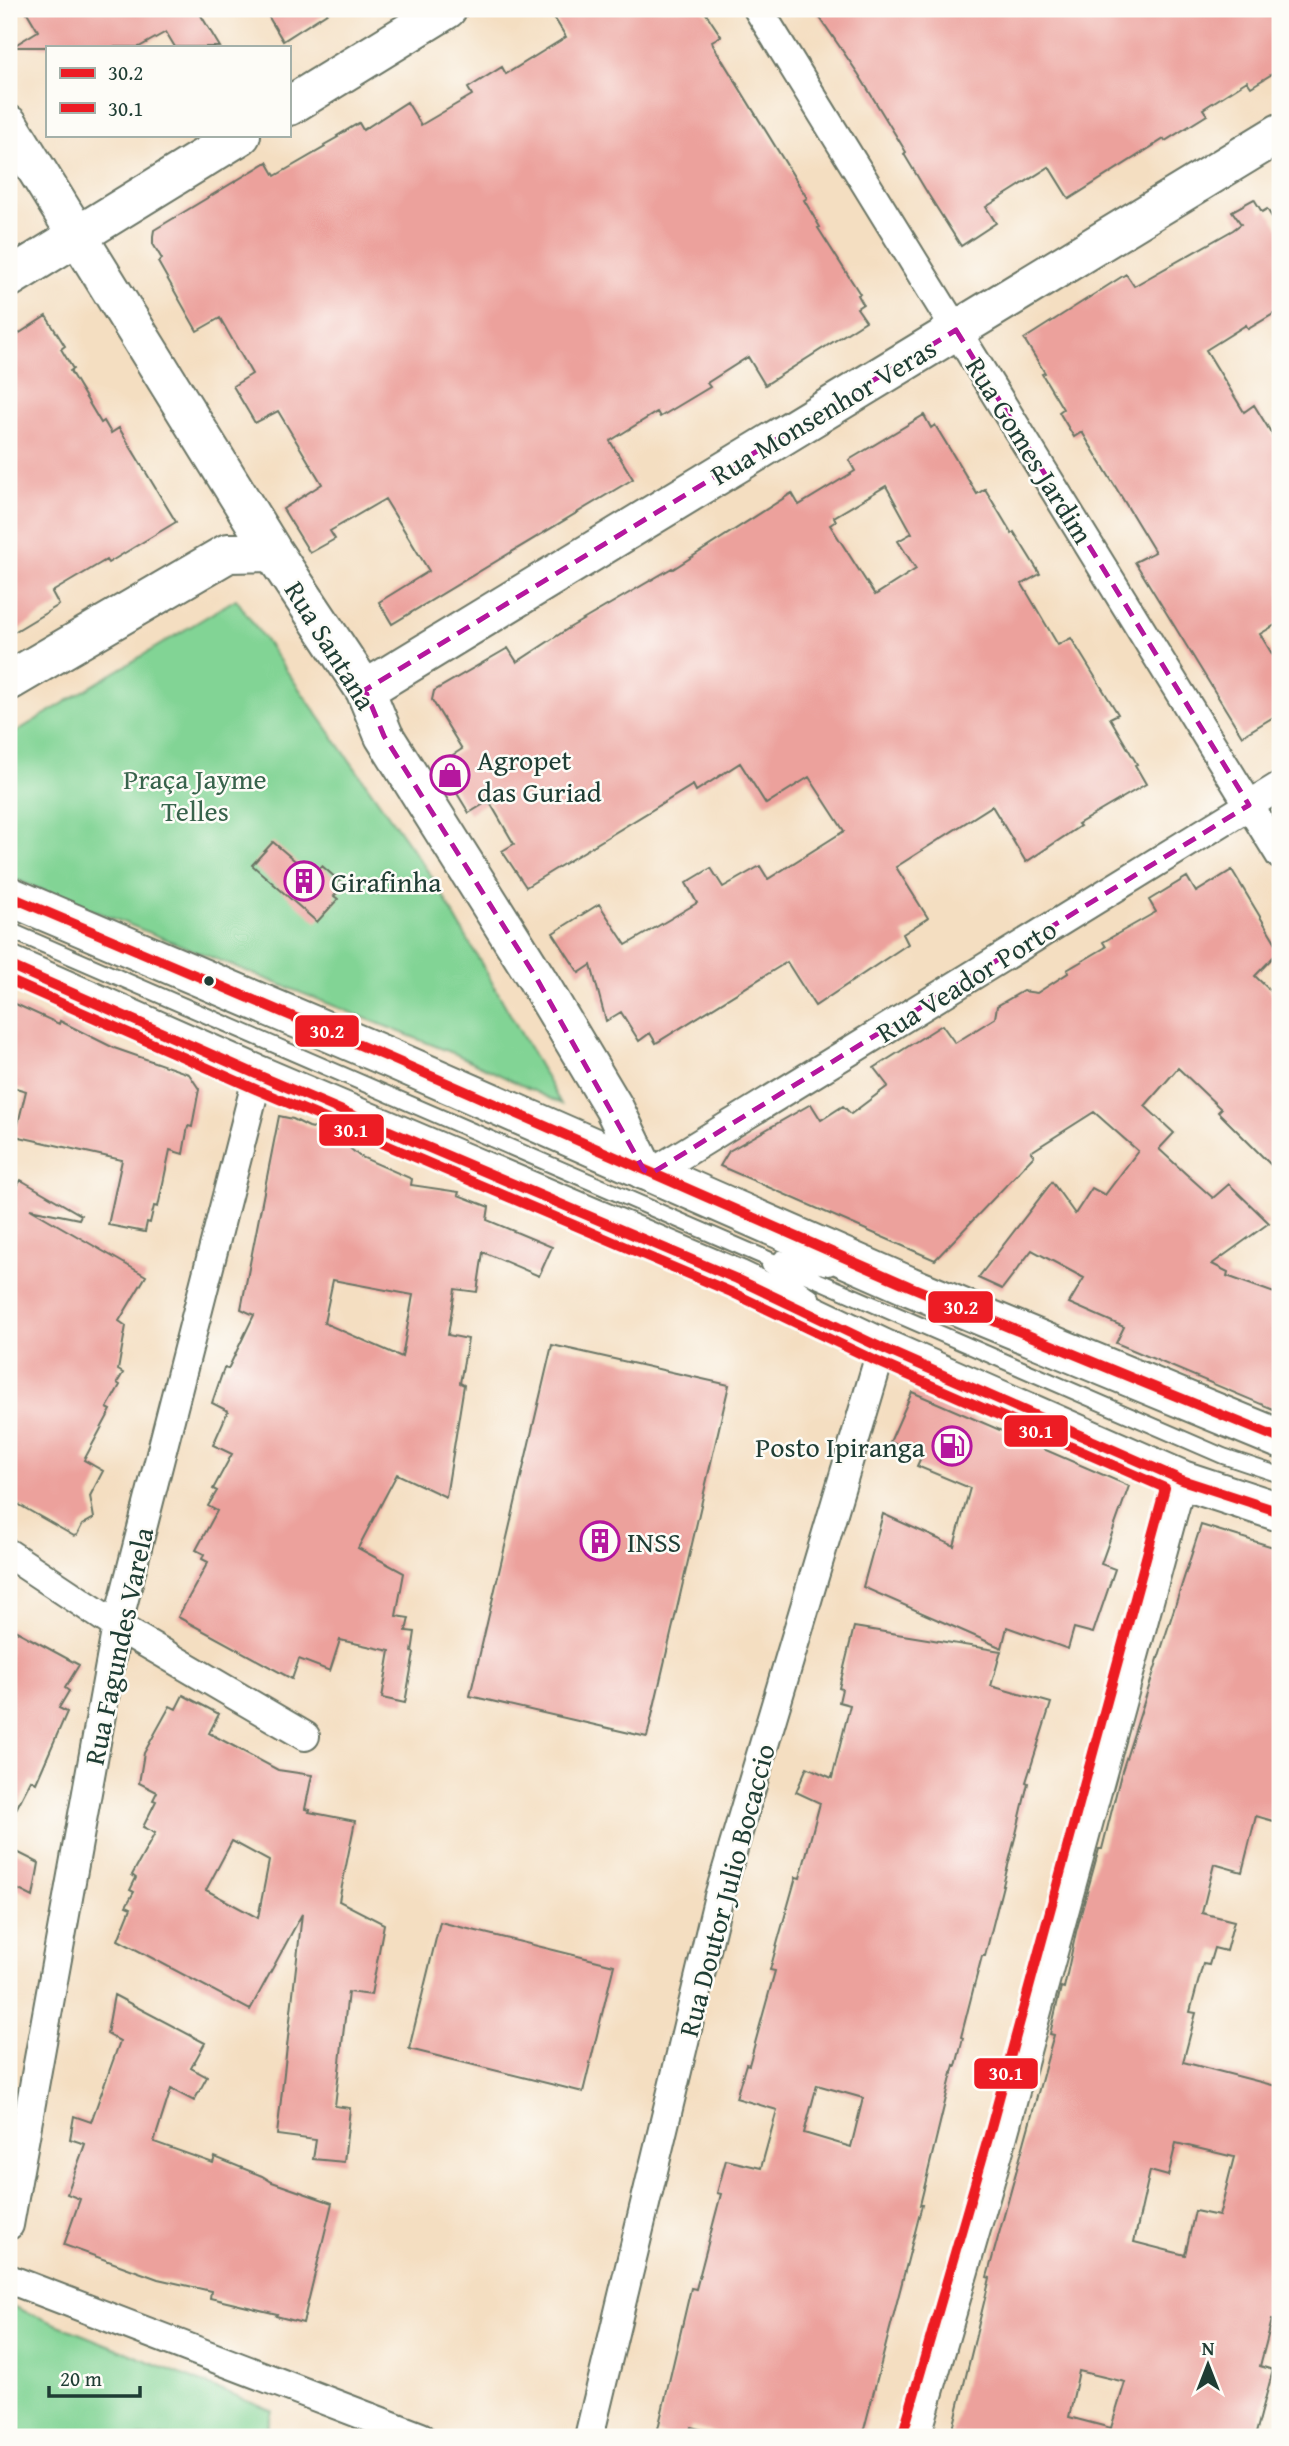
<svg xmlns="http://www.w3.org/2000/svg" width="1289" height="2446" viewBox="0 0 1289 2446" font-family="'Gentium Book Plus',serif">
  <rect width="100%" height="100%" fill="#fdfcf7"/>
  <filter id="ink" filterUnits="userSpaceOnUse"><feTurbulence type="fractalNoise" baseFrequency=".0143" numOctaves="2"/><feDisplacementMap in="SourceGraphic" scale="14" xChannelSelector="R" yChannelSelector="G"/><feConvolveMatrix kernelMatrix="1 2 1 2 8 2 1 2 1" color-interpolation-filters="sRGB"/></filter>
  <filter id="wash" filterUnits="userSpaceOnUse"><feTurbulence type="fractalNoise" baseFrequency=".00686" numOctaves="4" result="noise"/><feDisplacementMap in="SourceGraphic" scale="28" xChannelSelector="R" yChannelSelector="G"/><feGaussianBlur stdDeviation="1.57" result="paint"/><feColorMatrix in="noise" values="0 0 0 0 0 0 0 0 0 0 0 0 0 0 0 0 0 1.4 0 .05"/><feComposite in="paint" operator="in"/></filter>
  <g filter="url(#wash)">
    <rect width="100%" height="100%" fill="#f4dec1"/>
    <!-- green -->
    <path fill="#82d495" stroke="#508864" stroke-width="2" d="M 236,599 L 434,880 L 561,1104 L 458,1055 L 9,877 L 9,736 Z
      M 9,2305 L 272,2411 L 265,2437 L 9,2437 Z"/>
    <g id="blocks">
      <!-- building -->
      <path fill="#eca19c" fill-rule="evenodd" d="M 25,9 L 204,9 L 199,12 L 220,47 L 175,47 L 166,32 L 139,47 L 12,47 L 38,31 Z
        M 264,9 L 333,9 L 283,41 Z
        M 549,9 L 703,9 L 721,36 L 712,41 L 713,45 L 807,198 L 804,200 L 820,227 L 818,228 L 860,294 L 858,295 L 863,304 L 857,308 L 866,321 L 765,385 L 748,357 L 707,383 L 710,387 L 660,417 L 657,412 L 610,441 L 633,479 L 392,624 L 379,602 L 429,571 L 385,499 L 330,531 L 335,539 L 310,553 L 283,509 L 322,484 L 278,411 L 255,423 L 233,386 L 252,374 L 220,318 L 197,331 L 158,262 L 162,259 L 153,244 L 153,236 L 154,230 L 267,162 L 275,176 L 325,147 L 324,145 L 338,137 L 337,136 L 359,123 L 363,130 L 407,102 L 421,125 L 472,95 L 468,88 L 502,67 L 506,74 L 566,37 Z
        M 814,9 L 1280,9 L 1280,69 L 1251,87 L 1247,81 L 1203,109 L 1207,115 L 1165,141 L 1164,139 L 1069,199 L 1049,167 L 986,207 L 996,223 L 961,246 L 928,194 L 904,154 L 906,152 L 859,75 Z
        M 1254,199 L 1262,212 L 1267,209 L 1280,230 L 1280,310 L 1248,329 L 1246,325 L 1206,350 L 1244,412 L 1254,405 L 1280,447 L 1280,622 L 1260,634 L 1280,667 L 1280,713 L 1242,736 L 1135,562 L 1155,552 L 1082,432 L 1074,437 L 1059,412 L 1063,409 L 1042,374 L 1045,373 L 1024,339 L 1126,274 L 1134,286 L 1233,230 L 1241,224 L 1232,211 Z
        M 46,316 L 65,346 L 61,349 L 73,369 L 70,371 L 101,423 L 104,421 L 111,433 L 119,428 L 176,522 L 108,563 L 106,560 L 52,592 L 59,605 L 9,635 L 9,340 Z
        M 924,415 L 931,428 L 935,425 L 977,494 L 985,489 L 1012,534 L 1014,532 L 1040,574 L 1022,584 L 1058,645 L 1071,638 L 1118,714 L 1110,718 L 1137,764 L 1135,765 L 1146,784 L 1078,824 L 1080,826 L 1026,862 L 992,806 L 896,867 L 928,918 L 903,934 L 908,944 L 815,1006 L 787,962 L 656,1043 L 650,1033 L 639,1041 L 621,1012 L 606,1021 L 591,965 L 579,973 L 553,933 L 599,904 L 626,945 L 697,903 L 686,883 L 711,868 L 723,887 L 760,866 L 768,879 L 844,831 L 809,777 L 766,804 L 740,763 L 696,791 L 693,785 L 526,887 L 502,851 L 514,844 L 489,801 L 469,813 L 439,764 L 462,749 L 432,700 L 434,691 L 508,648 L 517,662 L 569,628 L 672,568 L 673,569 L 792,493 L 799,505 L 855,471 L 849,460 ZM 886,486 L 912,533 L 898,541 L 916,569 L 875,595 L 830,525 L 836,521 L 834,517 Z
        M 273,842 L 313,876 L 322,866 L 344,885 L 334,896 L 338,899 L 317,922 L 252,865 Z
        M 1232,870 L 1280,950 L 1255,976 L 1280,1000 L 1280,1174 L 1218,1112 L 1221,1109 L 1178,1068 L 1145,1106 L 1174,1133 L 1159,1149 L 1185,1173 L 1213,1198 L 1229,1184 L 1269,1223 L 1212,1264 L 1228,1272 L 1227,1276 L 1280,1295 L 1280,1412 L 1116,1343 L 1124,1327 L 1069,1303 L 1084,1278 L 1032,1250 L 1002,1289 L 978,1278 L 1052,1182 L 1075,1214 L 1092,1188 L 1105,1195 L 1138,1151 L 1094,1112 L 1031,1152 L 1034,1156 L 935,1260 L 720,1166 L 729,1151 L 811,1104 L 821,1120 L 843,1106 L 851,1114 L 888,1086 L 874,1068 L 942,1025 L 955,1043 L 995,1018 L 997,1006 L 1023,991 L 1037,993 L 1068,973 L 1067,970 L 1106,947 L 1103,942 L 1156,912 L 1149,900 L 1187,877 L 1196,892 Z
        M 9,1001 L 59,1024 L 60,1021 L 114,1048 L 189,1074 L 199,1089 L 192,1127 L 188,1126 L 183,1154 L 170,1150 L 158,1207 L 154,1206 L 150,1223 L 147,1222 L 145,1232 L 108,1225 L 122,1160 L 15,1136 L 26,1091 L 9,1086 Z
        M 279,1116 L 293,1119 L 309,1127 L 331,1132 L 359,1156 L 412,1179 L 411,1185 L 459,1192 L 458,1195 L 489,1207 L 487,1220 L 552,1247 L 539,1276 L 483,1252 L 477,1292 L 455,1289 L 448,1335 L 468,1339 L 460,1383 L 464,1385 L 446,1497 L 397,1474 L 358,1548 L 404,1573 L 396,1616 L 409,1618 L 406,1631 L 415,1632 L 412,1652 L 414,1653 L 405,1703 L 382,1698 L 390,1651 L 340,1640 L 330,1671 L 299,1659 L 292,1679 L 178,1617 L 208,1562 L 202,1559 L 204,1554 L 196,1550 L 217,1511 L 208,1506 L 217,1491 L 213,1489 L 232,1454 L 213,1445 L 228,1411 L 212,1403 L 224,1368 L 228,1369 L 254,1315 L 241,1309 ZM 333,1280 L 413,1295 L 402,1357 L 324,1323 Z
        M 21,1180 L 81,1215 L 79,1219 L 30,1209 L 146,1276 L 119,1321 L 126,1326 L 118,1370 L 123,1373 L 117,1383 L 120,1385 L 107,1408 L 111,1410 L 84,1460 L 103,1471 L 90,1496 L 94,1518 L 82,1525 L 77,1535 L 74,1536 L 9,1499 L 9,1196 L 10,1197 Z
        M 552,1345 L 729,1385 L 647,1737 L 470,1696 Z
        M 912,1392 L 1129,1486 L 1101,1564 L 1115,1569 L 1093,1633 L 1074,1628 L 1068,1649 L 1007,1627 L 1002,1648 L 863,1587 L 883,1514 L 954,1546 L 970,1488 L 917,1466 L 922,1455 L 890,1442 Z
        M 1201,1525 L 1280,1549 L 1280,1823 L 1256,1816 L 1242,1872 L 1214,1864 L 1202,1913 L 1234,1921 L 1226,1951 L 1214,1948 L 1209,1965 L 1203,1964 L 1190,2012 L 1196,2013 L 1183,2062 L 1280,2087 L 1280,2322 L 1272,2320 L 1260,2366 L 1273,2370 L 1255,2437 L 951,2437 L 990,2278 L 987,2277 L 1054,2035 L 1050,2034 L 1061,1987 L 1064,1988 L 1076,1932 L 1099,1849 L 1102,1849 L 1121,1774 ZM 1176,2143 L 1234,2157 L 1219,2216 L 1195,2211 L 1185,2255 L 1134,2242 L 1150,2171 L 1168,2176 ZM 1079,2371 L 1125,2382 L 1111,2428 L 1069,2417 Z
        M 9,1627 L 79,1665 L 65,1688 L 69,1691 L 59,1708 L 67,1712 L 36,1783 L 31,1780 L 9,1823 Z
        M 854,1627 L 1001,1651 L 991,1686 L 1051,1703 L 1026,1782 L 1028,1783 L 1016,1834 L 985,1956 L 982,1956 L 973,1990 L 961,2037 L 963,2038 L 956,2066 L 954,2065 L 920,2205 L 922,2205 L 862,2437 L 731,2437 L 691,2427 L 688,2437 L 673,2437 L 657,2433 L 691,2288 L 696,2289 L 721,2194 L 717,2193 L 726,2160 L 761,2168 L 777,2110 L 736,2098 L 746,2064 L 749,2065 L 775,1971 L 770,1970 L 779,1937 L 796,1877 L 800,1878 L 820,1803 L 796,1792 L 807,1767 L 832,1778 L 850,1705 L 839,1702 L 842,1689 L 839,1688 ZM 817,2085 L 863,2098 L 851,2147 L 804,2133 Z
        M 183,1695 L 219,1714 L 209,1733 L 278,1770 L 312,1775 L 305,1809 L 310,1810 L 309,1812 L 355,1821 L 339,1901 L 384,1924 L 371,1995 L 348,1992 L 335,2106 L 350,2108 L 344,2162 L 313,2159 L 316,2140 L 277,2135 L 302,1914 L 250,2010 L 118,1940 L 131,1908 L 126,1906 L 134,1892 L 130,1890 L 136,1878 L 132,1875 L 155,1833 L 143,1827 L 156,1801 L 153,1800 L 157,1792 L 139,1783 L 144,1753 L 170,1706 L 176,1709 ZM 232,1841 L 269,1861 L 258,1918 L 206,1890 Z
        M 9,1848 L 39,1863 L 33,1897 L 9,1885 Z
        M 440,1922 L 614,1965 L 583,2092 L 409,2049 Z
        M 114,1995 L 205,2043 L 191,2068 L 207,2077 L 194,2101 L 171,2089 L 154,2142 L 213,2163 L 215,2157 L 262,2176 L 272,2182 L 332,2203 L 303,2323 L 276,2316 L 277,2314 L 210,2298 L 211,2291 L 158,2279 L 64,2245 L 80,2199 L 67,2194 L 85,2144 L 70,2139 L 74,2116 L 91,2122 L 120,2041 L 107,2034 Z"/>
    </g>
  </g>
  <g filter="url(#ink)">
    <use href="#blocks" fill-opacity="0" stroke="#6a7565" stroke-width="2"/>
    <g fill="none" stroke-linecap="round" stroke-linejoin="round">
      <!-- lane casing -->
      <g stroke="#6a7565" stroke-width="18">
        <path id="lane" d="M 9,930 L 1223,1456 L 1280,1475
          M 781,1258 L 829,1268
          M 769,1265 L 812,1297"/>
      </g>
      <!-- street casing -->
      <g stroke="#6a7565" stroke-width="32">
        <path id="street" d="M 758,9 L 1280,855
          M 652,1173 L 1280,786
          M 9,1554 L 117,1626 L 305,1736
          M 9,2225 L 117,1626 L 258,1075
          M 9,2279 L 421,2437
          M 589,2437 L 719,1896 L 882,1348
          M 916,2437 L 1002,2139 L 1182,1480"/>
      </g>
      <!-- secondary casing -->
      <g stroke="#6a7565" stroke-width="42">
        <path id="secondary" d="M 289,106 L 447,9
          M 9,125 L 273,552 L 365,690 L 384,736 L 537,979 L 614,1108 L 644,1170
          M 9,278 L 241,135
          M 9,681 L 228,553 L 273,552
          M 365,690 L 1280,133"/>
      </g>
      <!-- primary casing -->
      <g stroke="#6a7565" stroke-width="42">
        <path id="primary" d="M 9,896 L 390,1058 L 909,1286 L 1280,1439
          M 9,965 L 258,1075 L 737,1279 L 882,1348 L 1182,1480 L 1280,1512"/>
      </g>
      <!-- lane -->
      <use href="#lane" stroke="#fff" stroke-width="14"/>
      <!-- street -->
      <use href="#street" stroke="#fff" stroke-width="28"/>
      <!-- secondary -->
      <use href="#secondary" stroke="#fff" stroke-width="38"/>
      <!-- primary -->
      <use href="#primary" stroke="#fff" stroke-width="38"/>
      <!-- bus-1 casing -->
      <g stroke="#fdfcf7" stroke-width="16">
        <path id="bus-1" d="M 9,896 L 390,1058 L 909,1286 L 1280,1439
          M 9,965 L 258,1075 L 737,1279 L 882,1348 L 1182,1480 L 1280,1512"/>
      </g>
      <!-- bus-2 casing -->
      <g stroke="#fdfcf7" stroke-width="16">
        <path id="bus-2" d="M 9,980 L 253,1088 L 731,1292 L 876,1361 L 1165,1488 L 989,2135 L 903,2433"/>
      </g>
      <!-- bus-1 -->
      <use href="#bus-1" stroke="#ed1c24" stroke-width="10"/>
      <!-- bus-2 -->
      <use href="#bus-2" stroke="#ed1c24" stroke-width="10"/>
    </g>
  </g>
  <!-- marked area -->
  <path fill="none" stroke="#b5179e" stroke-width="5" stroke-dasharray="14 9" stroke-linejoin="round" d="M 956,330 L 1249,805 L 652,1173 L 644,1170 L 537,979 L 384,736 L 365,690 Z"/>
  <!-- icons -->
  <defs>
    <g id="shop-ring" transform="scale(2.0125)"><circle r="9.5" fill="#fdfcf7" stroke="#b5179e" stroke-width="1.5"/><path d="M-5-2.5h2.3a2.7 3.5 0 0 1 5.4 0H5L5.5 6h-11ZM-1.5-2.5h3a1.5 2.3 0 0 0-3 0Z" fill="#b5179e"/></g>
    <g id="building-ring" transform="scale(2.0125)"><circle r="9.5" fill="#fdfcf7" stroke="#b5179e" stroke-width="1.5"/><path d="M-4-6H4V6H1V3H-1V6H-4ZM-2.5-4.3h1.7v1.8h-1.7ZM.8-4.3h1.7v1.8H.8ZM-2.5-1h1.7V.8h-1.7ZM.8-1h1.7V.8H.8Z" fill="#b5179e"/></g>
    <g id="fuel-ring" transform="scale(2.0125)"><circle r="9.5" fill="#fdfcf7" stroke="#b5179e" stroke-width="1.5"/><path d="M-5.5-6h7V0h2V4h1.3V-2.5L3-4.5l.8-.8L6-3V5H2.5V1h-1V6h-7ZM-4.2-4.7v3.2H.2V-4.7Z" fill="#b5179e"/></g>
  </defs>
  <g fill-rule="evenodd">
    <use href="#shop-ring" x="450" y="775"/>
    <use href="#building-ring" x="304" y="881"/>
    <use href="#fuel-ring" x="952" y="1446"/>
    <use href="#building-ring" x="600" y="1541"/>
  </g>
  <!-- markers -->
  <circle fill="#1f3d34" stroke="#fdfcf7" stroke-width="2.5" cx="209" cy="981" r="6"/>
  <g text-anchor="middle" dominant-baseline="central" stroke-width="5" stroke-linejoin="round" paint-order="stroke">
    <!-- street labels -->
    <g font-size="28" fill="#1f3d34" stroke="#fdfcf7">
      <text transform="translate(823 411) rotate(-31)">Rua Monsenhor Veras</text>
      <text transform="translate(1030 450) rotate(58)">Rua Gomes Jardim</text>
      <text transform="translate(331 645) rotate(58)">Rua Santana</text>
      <text transform="translate(966 980) rotate(-32)">Rua Veador Porto</text>
      <text transform="translate(118 1646) rotate(-78)">Rua Fagundes Varela</text>
      <text transform="translate(726 1890) rotate(-75)">Rua Doutor Julio Bocaccio</text>
    </g>
    <!-- poi labels -->
    <g font-size="28" fill="#1f3d34" stroke="#fdfcf7" text-anchor="start">
      <text x="477" y="759">Agropet<tspan x="477" dy="32">das Guriad</tspan></text>
      <text x="331" y="881">Girafinha</text>
      <text x="925" y="1446" text-anchor="end">Posto Ipiranga</text>
      <text x="627" y="1541">INSS</text>
    </g>
    <!-- park labels -->
    <g font-size="28" fill="#38634c" stroke="#fdfcf7">
      <text x="195" y="778">Praça Jayme<tspan x="195" dy="32">Telles</tspan></text>
    </g>
  </g>
  <g stroke="#fdfcf7" stroke-width="2.5">
    <rect x="294" y="1014" width="66" height="34" rx="7" fill="#ed1c24"/>
    <rect x="318" y="1113" width="67" height="34" rx="7" fill="#ed1c24"/>
    <rect x="927" y="1290" width="67" height="34" rx="7" fill="#ed1c24"/>
    <rect x="1003" y="1414" width="66" height="34" rx="7" fill="#ed1c24"/>
    <rect x="973" y="2057" width="66" height="33" rx="7" fill="#ed1c24"/>
  </g>
  <g font-size="19" text-anchor="middle" font-weight="bold" fill="#fff">
    <text x="327" y="1038">30.2</text>
    <text x="351" y="1137">30.1</text>
    <text x="961" y="1314">30.2</text>
    <text x="1036" y="1438">30.1</text>
    <text x="1006" y="2080">30.1</text>
  </g>
  <!-- margin -->
  <rect width="1289" height="2446" fill="none" stroke="#fdfcf7" stroke-width="35"/>
  <!-- legend -->
  <rect x="46" y="46" width="245" height="91" fill="#fdfcf7" stroke="#a4b0a9" stroke-width="2"/>
  <rect x="60" y="68" width="35" height="10" fill="#ed1c24" stroke="#a4b0a9" stroke-width="2"/>
  <text x="108" y="80" font-size="21" fill="#1f3d34">30.2</text>
  <rect x="60" y="103" width="35" height="10" fill="#ed1c24" stroke="#a4b0a9" stroke-width="2"/>
  <text x="108" y="116" font-size="21" fill="#1f3d34">30.1</text>
  <!-- north arrow -->
  <g transform="translate(1208 2365)" stroke="#fdfcf7" stroke-width="5" paint-order="stroke">
  <path d="M0-5L12 26L0 18L-12 26Z" fill="#1f3d34"/>
  <text y="-10" font-size="19" font-weight="bold" text-anchor="middle" fill="#1f3d34">N</text>
  </g>
  <!-- scale -->
  <path d="M49 2386v10h91v-10" fill="none" stroke="#1f3d34" stroke-width="3.5"/>
  <text x="60" y="2386" font-size="21" fill="#1f3d34" stroke="#fdfcf7" stroke-width="5" paint-order="stroke">20 m</text>
</svg>
